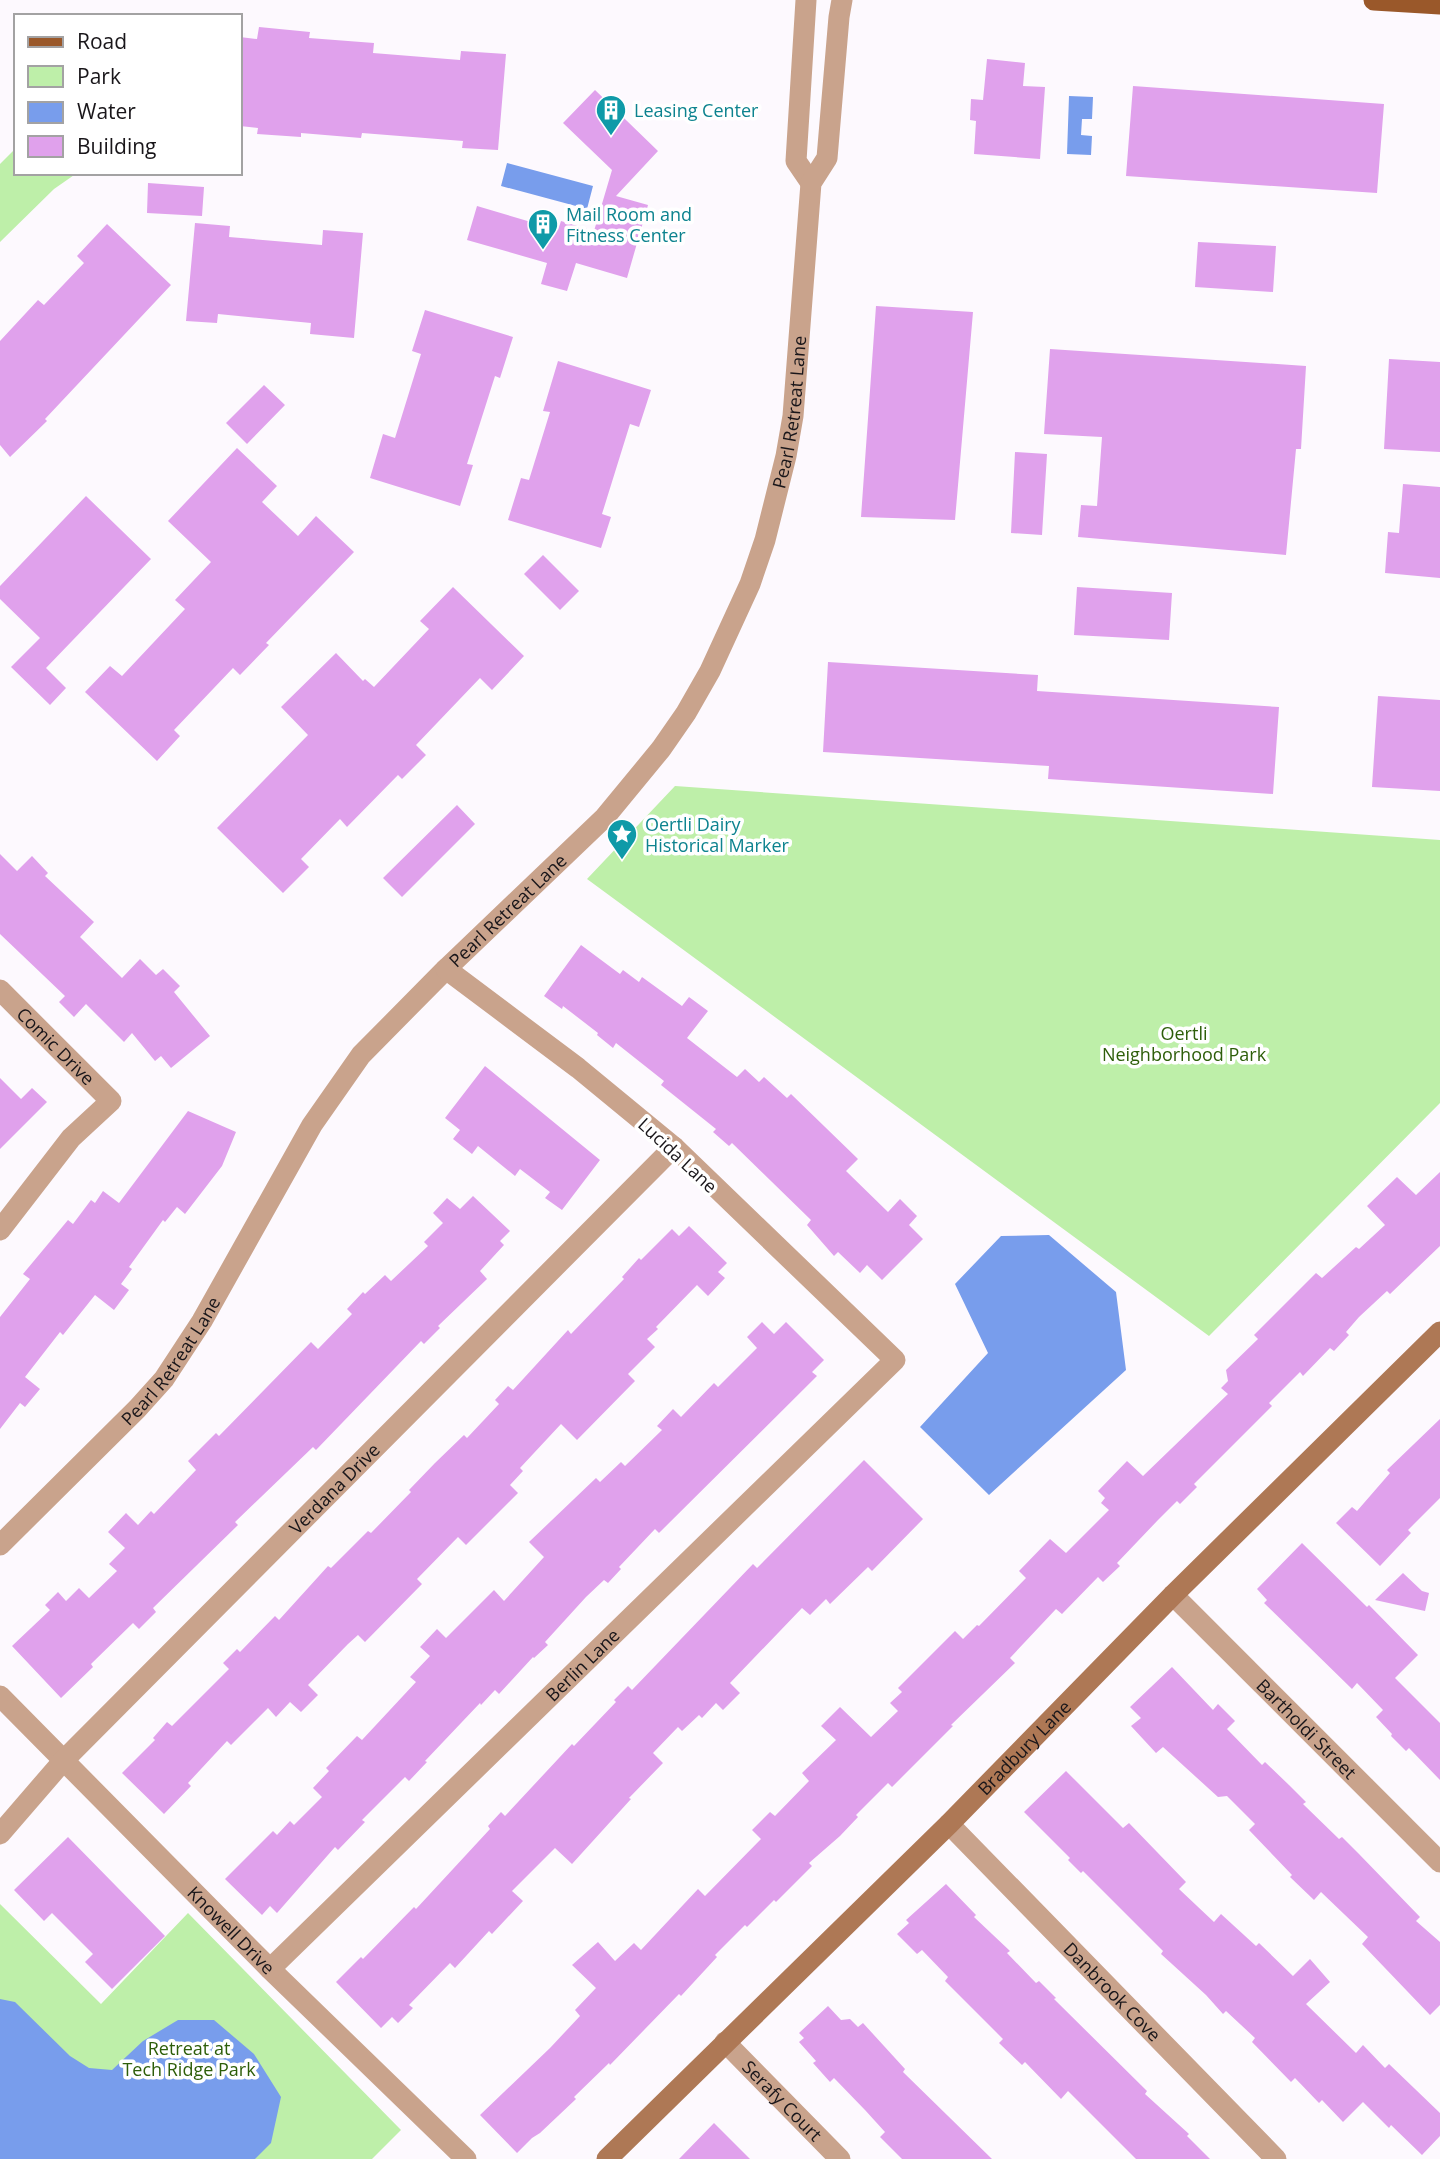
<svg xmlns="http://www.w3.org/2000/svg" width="1440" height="2159" viewBox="0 0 1440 2159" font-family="'Open Sans',sans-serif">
  <rect width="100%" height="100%" fill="#fdf9fe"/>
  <!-- green -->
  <path fill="#beefa9" d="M 16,148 L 16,173 L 77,173 L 54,189 L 0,242 L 0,164 Z
    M 675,786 L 1440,840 L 1440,1103 L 1209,1336 L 587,879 Z
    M 0,1904 L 101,2004 L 188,1913 L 401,2130 L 372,2159 L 0,2159 Z"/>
  <!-- water -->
  <path fill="#789dec" d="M 1069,96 L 1093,97 L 1092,119 L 1082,119 L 1081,135 L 1092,136 L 1091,155 L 1067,154 Z
    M 507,163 L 593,186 L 587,209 L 501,186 Z
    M 1049,1235 L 1116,1292 L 1126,1370 L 989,1495 L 920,1427 L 988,1353 L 955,1284 L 1001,1236 Z
    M 0,1999 L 15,2002 L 70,2056 L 89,2068 L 112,2070 L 143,2041 L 178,2020 L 214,2020 L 254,2054 L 281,2097 L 271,2143 L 255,2159 L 0,2159 Z"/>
  <!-- building -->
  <path fill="#e0a1ec" d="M 259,27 L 310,32 L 309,38 L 374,43 L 373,53 L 460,60 L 461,51 L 506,54 L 498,150 L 462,148 L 463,141 L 362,133 L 361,138 L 301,133 L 301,137 L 257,134 L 258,128 L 240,126 L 240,37 L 257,39 Z
    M 987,59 L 1025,63 L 1023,86 L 1045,87 L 1040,159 L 974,154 L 976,121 L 970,120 L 971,99 L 983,100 Z
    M 1133,86 L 1384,104 L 1377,193 L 1126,176 Z
    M 595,90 L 658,151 L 616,196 L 648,205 L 627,278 L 576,263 L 567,291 L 541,284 L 547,263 L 467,240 L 477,206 L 558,230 L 561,221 L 594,231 L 612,170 L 563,123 Z
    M 148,183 L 204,187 L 202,216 L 147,213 Z
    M 195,223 L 230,226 L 229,237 L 322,245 L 323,230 L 363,233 L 354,338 L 310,334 L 311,323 L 218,314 L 217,323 L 186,321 Z
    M 107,224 L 171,285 L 45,419 L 47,421 L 10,457 L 0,445 L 0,341 L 38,300 L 44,305 L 84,263 L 77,256 Z
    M 1198,242 L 1276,246 L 1273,292 L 1195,287 Z
    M 876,306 L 973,312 L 955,520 L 861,517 Z
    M 425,310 L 513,337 L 500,378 L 495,376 L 467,464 L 473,465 L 460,506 L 370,478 L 383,434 L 395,438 L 421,354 L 412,351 Z
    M 1050,349 L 1306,366 L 1301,449 L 1296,449 L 1286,555 L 1078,537 L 1081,505 L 1097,506 L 1102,437 L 1044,434 Z
    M 1389,359 L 1440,362 L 1440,452 L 1384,449 Z
    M 558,361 L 651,390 L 639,427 L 630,424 L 602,514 L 611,517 L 601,548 L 508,520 L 521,478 L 529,480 L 550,412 L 543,411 Z
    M 264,385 L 285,405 L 247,444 L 226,423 Z
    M 237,448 L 277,486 L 262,502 L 298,536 L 316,516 L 354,552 L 266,643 L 269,645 L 240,675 L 233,668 L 174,730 L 180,736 L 157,761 L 85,692 L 110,666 L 122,676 L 185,609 L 175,600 L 211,562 L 168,521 Z
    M 1015,452 L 1047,454 L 1042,535 L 1011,533 Z
    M 1403,484 L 1440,487 L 1440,578 L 1385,573 L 1388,532 L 1399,533 Z
    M 86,496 L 151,559 L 46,668 L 66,688 L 50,705 L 11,667 L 40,638 L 0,599 L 0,586 Z
    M 543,555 L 579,591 L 560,610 L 524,574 Z
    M 453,587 L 524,656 L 492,690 L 480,678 L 416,745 L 426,755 L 402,779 L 398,775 L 347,827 L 340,819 L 301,859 L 309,867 L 283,893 L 217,828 L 308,735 L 281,707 L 336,653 L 363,681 L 365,679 L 374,687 L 429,629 L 420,621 Z
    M 1077,587 L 1172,593 L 1169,640 L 1074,635 Z
    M 828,662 L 1038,675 L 1037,691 L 1279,707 L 1273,794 L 1048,779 L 1049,766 L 823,752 Z
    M 1378,696 L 1440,700 L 1440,791 L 1372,787 Z
    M 457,805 L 475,824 L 402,897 L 383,878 Z
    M 0,854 L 17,871 L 32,856 L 48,873 L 45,876 L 94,922 L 80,937 L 122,978 L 140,959 L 156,975 L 163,969 L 180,986 L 174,992 L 210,1036 L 171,1068 L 161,1056 L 155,1061 L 132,1033 L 124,1042 L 86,1004 L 74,1017 L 59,1002 L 65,996 L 0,934 Z
    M 581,945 L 620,974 L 623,970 L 639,982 L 642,977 L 682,1006 L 689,997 L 708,1011 L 687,1038 L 737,1077 L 745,1069 L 759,1082 L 764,1077 L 787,1098 L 791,1094 L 858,1159 L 846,1171 L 888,1212 L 900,1199 L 917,1216 L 909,1225 L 923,1239 L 882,1280 L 867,1265 L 860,1273 L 838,1252 L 834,1256 L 807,1225 L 811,1220 L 732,1143 L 729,1146 L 713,1132 L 716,1129 L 661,1085 L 664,1081 L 616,1043 L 613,1048 L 597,1035 L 598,1033 L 563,1006 L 562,1009 L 544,996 Z
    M 485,1066 L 600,1160 L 562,1210 L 545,1198 L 550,1192 L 520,1169 L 515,1176 L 478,1146 L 472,1154 L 453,1139 L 460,1130 L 445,1118 Z
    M 0,1078 L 21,1099 L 32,1088 L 47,1102 L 0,1149 Z
    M 188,1111 L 236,1132 L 222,1166 L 185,1214 L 177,1207 L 165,1222 L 163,1220 L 129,1267 L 132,1269 L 121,1284 L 129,1290 L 114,1310 L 95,1295 L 63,1335 L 60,1332 L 25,1377 L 40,1389 L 25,1407 L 20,1403 L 0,1429 L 0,1317 L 30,1279 L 23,1274 L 68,1220 L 73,1224 L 91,1200 L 95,1203 L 103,1191 L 119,1203 Z
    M 1440,1172 L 1440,1246 L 1390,1294 L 1387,1291 L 1359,1317 L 1346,1332 L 1349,1335 L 1334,1351 L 1330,1348 L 1303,1376 L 1300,1372 L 1269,1403 L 1272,1406 L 1194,1484 L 1197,1487 L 1180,1504 L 1177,1501 L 1158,1520 L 1117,1563 L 1120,1566 L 1103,1582 L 1098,1577 L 1062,1614 L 1056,1609 L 1010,1658 L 1015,1663 L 951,1725 L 953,1726 L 892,1787 L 888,1783 L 856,1815 L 858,1817 L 840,1836 L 809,1863 L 812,1866 L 776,1902 L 774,1900 L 747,1927 L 745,1925 L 715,1955 L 717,1957 L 681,1996 L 679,1994 L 610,2065 L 609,2063 L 574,2097 L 576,2099 L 540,2133 L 532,2138 L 517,2153 L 480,2115 L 550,2048 L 580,2016 L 575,2010 L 596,1988 L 572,1965 L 598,1942 L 615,1961 L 634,1943 L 641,1950 L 698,1889 L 705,1896 L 761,1839 L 752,1830 L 770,1812 L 775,1816 L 809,1781 L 802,1773 L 836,1740 L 821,1726 L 840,1707 L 871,1737 L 898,1711 L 890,1703 L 902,1692 L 898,1688 L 955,1631 L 963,1639 L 977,1625 L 979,1626 L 1026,1578 L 1019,1571 L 1050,1539 L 1066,1553 L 1109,1510 L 1101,1503 L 1105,1498 L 1098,1491 L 1127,1461 L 1143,1476 L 1228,1394 L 1221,1388 L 1228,1381 L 1226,1370 L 1258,1339 L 1254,1335 L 1316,1273 L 1322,1278 L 1356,1247 L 1359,1249 L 1385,1225 L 1367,1206 L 1397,1177 L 1416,1195 Z
    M 473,1196 L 510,1231 L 500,1241 L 504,1245 L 480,1271 L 487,1279 L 438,1326 L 440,1328 L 424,1344 L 421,1341 L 316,1450 L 313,1447 L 235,1522 L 238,1525 L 153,1608 L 156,1612 L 139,1629 L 133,1623 L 91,1664 L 93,1667 L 61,1698 L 12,1646 L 50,1610 L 45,1605 L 58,1592 L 66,1601 L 79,1588 L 89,1598 L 117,1571 L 109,1564 L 125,1548 L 108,1532 L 126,1513 L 138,1525 L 151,1511 L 154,1514 L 196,1470 L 188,1461 L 216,1433 L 219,1436 L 311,1342 L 318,1349 L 352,1314 L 347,1309 L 363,1292 L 365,1294 L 385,1275 L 391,1281 L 428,1246 L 424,1242 L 443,1223 L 433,1213 L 447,1198 L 460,1209 Z
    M 689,1226 L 727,1263 L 718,1272 L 725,1278 L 708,1296 L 697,1285 L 656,1327 L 658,1329 L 647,1339 L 655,1347 L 628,1374 L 635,1381 L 577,1440 L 561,1424 L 520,1468 L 523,1471 L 510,1485 L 518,1493 L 466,1545 L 458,1537 L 417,1579 L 422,1584 L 365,1642 L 358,1635 L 348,1644 L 308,1685 L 318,1695 L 301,1712 L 290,1702 L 276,1717 L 268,1708 L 231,1745 L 227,1741 L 188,1783 L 191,1786 L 164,1814 L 122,1773 L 155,1740 L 153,1738 L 167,1722 L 172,1726 L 229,1669 L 223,1663 L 237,1649 L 240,1652 L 275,1616 L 279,1620 L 328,1566 L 331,1568 L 368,1531 L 371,1533 L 411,1492 L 409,1490 L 435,1463 L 464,1435 L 467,1438 L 499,1404 L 495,1400 L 508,1386 L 513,1390 L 568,1330 L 571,1334 L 624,1279 L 622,1277 L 639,1258 L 641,1260 L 672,1229 L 679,1236 Z
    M 762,1322 L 774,1334 L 786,1322 L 824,1360 L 812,1372 L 817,1376 L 659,1533 L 655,1529 L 619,1567 L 621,1569 L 608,1583 L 604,1580 L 586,1597 L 545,1642 L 548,1645 L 534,1658 L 533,1657 L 499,1694 L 495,1690 L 481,1705 L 480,1703 L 425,1761 L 427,1762 L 409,1781 L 405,1777 L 362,1820 L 365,1822 L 338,1850 L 335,1847 L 277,1913 L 270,1906 L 262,1915 L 225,1879 L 273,1831 L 277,1835 L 290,1821 L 294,1825 L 322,1797 L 313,1788 L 329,1771 L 326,1768 L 357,1736 L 362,1740 L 416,1682 L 410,1677 L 430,1656 L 420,1647 L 437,1629 L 446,1638 L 494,1590 L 504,1601 L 544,1557 L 529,1542 L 596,1478 L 600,1482 L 621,1462 L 625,1466 L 662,1430 L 657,1426 L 673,1409 L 681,1417 L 714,1383 L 718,1387 L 757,1348 L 747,1337 Z
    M 1440,1419 L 1440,1498 L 1408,1530 L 1411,1533 L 1380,1566 L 1336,1523 L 1352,1507 L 1357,1511 L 1390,1473 L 1387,1470 Z
    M 864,1460 L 923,1519 L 872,1571 L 868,1567 L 830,1604 L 826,1599 L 810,1615 L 802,1608 L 730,1683 L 740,1693 L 723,1710 L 716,1703 L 702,1718 L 699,1715 L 682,1731 L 678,1727 L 653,1753 L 663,1763 L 629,1798 L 631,1799 L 572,1864 L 555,1848 L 512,1891 L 523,1901 L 492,1934 L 489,1931 L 455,1968 L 450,1963 L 409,2005 L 413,2008 L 398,2023 L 392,2017 L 381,2028 L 336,1982 L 361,1957 L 363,1959 L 414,1907 L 416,1909 L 490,1829 L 488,1826 L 501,1812 L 505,1816 L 572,1744 L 574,1746 L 616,1702 L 614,1700 L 628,1686 L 632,1690 L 753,1564 L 757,1568 Z
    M 1302,1543 L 1367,1607 L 1369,1605 L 1418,1655 L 1395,1678 L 1440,1723 L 1440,1780 L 1409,1748 L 1406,1751 L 1391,1736 L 1392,1734 L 1376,1717 L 1383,1710 L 1357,1683 L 1352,1689 L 1264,1603 L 1267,1600 L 1257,1589 Z
    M 1403,1573 L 1422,1591 L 1429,1593 L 1425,1611 L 1375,1600 Z
    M 1172,1667 L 1213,1710 L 1218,1704 L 1235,1721 L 1227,1729 L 1262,1765 L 1265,1762 L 1289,1785 L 1306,1802 L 1303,1804 L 1339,1839 L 1342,1837 L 1359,1854 L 1420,1917 L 1416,1921 L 1440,1942 L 1440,2005 L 1430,2015 L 1362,1944 L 1368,1937 L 1321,1892 L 1314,1900 L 1290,1877 L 1292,1875 L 1249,1830 L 1255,1824 L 1227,1796 L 1218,1797 L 1163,1747 L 1156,1753 L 1131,1726 L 1141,1718 L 1130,1707 Z
    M 1066,1771 L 1123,1828 L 1129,1823 L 1157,1852 L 1186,1882 L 1179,1889 L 1214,1922 L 1221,1914 L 1256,1946 L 1259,1943 L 1293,1976 L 1310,1959 L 1330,1982 L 1306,2004 L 1356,2053 L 1363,2045 L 1385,2068 L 1389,2064 L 1440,2113 L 1440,2136 L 1422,2155 L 1391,2125 L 1389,2128 L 1363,2102 L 1343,2122 L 1322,2100 L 1319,2103 L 1295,2078 L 1291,2082 L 1252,2042 L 1255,2038 L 1226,2011 L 1223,2014 L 1206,1995 L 1161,1954 L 1163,1951 L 1083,1871 L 1081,1873 L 1068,1860 L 1070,1858 L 1024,1812 Z
    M 68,1837 L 165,1936 L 112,1989 L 85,1962 L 93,1954 L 52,1913 L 44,1921 L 14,1890 Z
    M 946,1884 L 976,1915 L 974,1917 L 1010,1951 L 1007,1953 L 1036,1983 L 1039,1981 L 1056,1998 L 1054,1999 L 1147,2091 L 1145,2094 L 1189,2134 L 1187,2136 L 1210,2159 L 1136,2159 L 1068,2091 L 1061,2099 L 1025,2062 L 1022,2065 L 999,2043 L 1003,2039 L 945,1981 L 948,1977 L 922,1950 L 917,1954 L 897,1934 L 909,1923 L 906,1920 Z
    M 828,2006 L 841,2020 L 850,2019 L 858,2027 L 863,2023 L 905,2069 L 903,2072 L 992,2159 L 902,2159 L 880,2137 L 885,2132 L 865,2110 L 834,2078 L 830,2082 L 813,2063 L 816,2061 L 799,2042 L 804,2038 L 799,2033 Z
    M 714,2123 L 750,2159 L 679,2159 Z"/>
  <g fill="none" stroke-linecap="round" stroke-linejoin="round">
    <!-- street -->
    <g stroke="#c9a38c" stroke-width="21">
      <path d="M 806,0 L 796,161 L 811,183"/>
      <path id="s1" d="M 0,990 L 111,1101 L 71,1138 L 0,1230"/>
      <path id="s2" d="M 0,1545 L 137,1409 L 164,1379 L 202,1321 L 312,1125 L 361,1055 L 446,969 L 605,817 L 661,749 L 686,713 L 710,671 L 750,584 L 765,540 L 786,456 L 793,416 L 811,183 L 827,158 L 839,17 L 842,0"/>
      <path id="s3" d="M 1173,1595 L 1440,1862"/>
      <path id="s4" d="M 0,1696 L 270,1969 L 466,2159"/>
      <path id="s5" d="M 949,1824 L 1276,2159"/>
      <path id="s6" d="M 0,1834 L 63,1761 L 674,1147"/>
      <path id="s7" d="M 270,1969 L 895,1360 L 674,1147 L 578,1068 L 446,969"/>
      <path id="s8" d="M 725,2042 L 840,2159"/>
    </g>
    <!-- secondary -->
    <path stroke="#ae7855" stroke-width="21" id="s9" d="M 607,2159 L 949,1824 L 1173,1595 L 1440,1332"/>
    <!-- primary -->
    <path stroke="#9a582a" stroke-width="21" d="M 1374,0 L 1440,4"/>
  </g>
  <!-- icons -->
  <defs>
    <g id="building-pin" transform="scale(1.575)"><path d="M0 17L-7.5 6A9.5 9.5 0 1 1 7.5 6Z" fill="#0f9aa8" stroke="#fff"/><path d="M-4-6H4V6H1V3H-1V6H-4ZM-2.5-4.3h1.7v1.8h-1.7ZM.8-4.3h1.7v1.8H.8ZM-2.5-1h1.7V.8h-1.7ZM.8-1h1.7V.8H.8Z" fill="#fff"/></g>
    <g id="sight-pin" transform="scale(1.575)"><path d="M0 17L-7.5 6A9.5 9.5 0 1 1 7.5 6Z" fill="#0f9aa8" stroke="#fff"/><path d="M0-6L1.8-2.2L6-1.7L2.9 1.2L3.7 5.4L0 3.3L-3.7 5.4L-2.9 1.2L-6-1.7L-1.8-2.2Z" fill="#fff"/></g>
  </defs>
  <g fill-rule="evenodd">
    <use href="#building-pin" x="611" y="110"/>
    <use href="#building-pin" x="543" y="224"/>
    <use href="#sight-pin" x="622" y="834"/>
  </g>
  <g text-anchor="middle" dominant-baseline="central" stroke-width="7" stroke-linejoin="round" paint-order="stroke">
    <!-- culture labels -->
    <g font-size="18" fill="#0d838f" stroke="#fff" text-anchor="start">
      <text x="634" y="110">Leasing Center</text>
      <text x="566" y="214">Mail Room and<tspan x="566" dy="21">Fitness Center</tspan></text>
      <text x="645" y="824">Oertli Dairy<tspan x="645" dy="21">Historical Marker</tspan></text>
    </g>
    <!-- street labels -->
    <g font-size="18" fill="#19161a" stroke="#fff">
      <text stroke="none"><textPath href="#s2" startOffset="1407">Pearl Retreat Lane</textPath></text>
      <text stroke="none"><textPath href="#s2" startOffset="819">Pearl Retreat Lane</textPath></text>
      <text stroke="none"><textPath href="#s1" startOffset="79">Comic Drive</textPath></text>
      <text transform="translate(678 1155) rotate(43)">Lucida Lane</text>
      <text stroke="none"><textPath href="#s2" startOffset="252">Pearl Retreat Lane</textPath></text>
      <text stroke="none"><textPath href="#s6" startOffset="481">Verdana Drive</textPath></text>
      <text stroke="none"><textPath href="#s7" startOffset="436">Berlin Lane</textPath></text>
      <text stroke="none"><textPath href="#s3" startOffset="189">Bartholdi Street</textPath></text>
      <text stroke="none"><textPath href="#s9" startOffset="586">Bradbury Lane</textPath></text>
      <text stroke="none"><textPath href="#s4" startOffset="329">Knowell Drive</textPath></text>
      <text stroke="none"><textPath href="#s5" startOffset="234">Danbrook Cove</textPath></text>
      <text stroke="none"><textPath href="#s8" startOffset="82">Serafy Court</textPath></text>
    </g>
    <!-- park labels -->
    <g font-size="18" fill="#2d5e09" stroke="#fff">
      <text x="1184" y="1033">Oertli<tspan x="1184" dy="21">Neighborhood Park</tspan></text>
      <text x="189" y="2048">Retreat at<tspan x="189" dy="21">Tech Ridge Park</tspan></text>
    </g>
  </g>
  <!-- legend -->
  <rect x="14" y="14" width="228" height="161" fill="#ffffff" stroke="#a3a2a3" stroke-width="2"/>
  <rect x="28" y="37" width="35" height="10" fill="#9a582a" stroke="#a3a2a3" stroke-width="2"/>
  <text x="77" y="49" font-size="21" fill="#19161a">Road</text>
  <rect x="28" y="66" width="35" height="21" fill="#beefa9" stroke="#a3a2a3" stroke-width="2"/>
  <text x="77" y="84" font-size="21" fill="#19161a">Park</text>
  <rect x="28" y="102" width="35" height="21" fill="#789dec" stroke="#a3a2a3" stroke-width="2"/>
  <text x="77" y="119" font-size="21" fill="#19161a">Water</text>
  <rect x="28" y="136" width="35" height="21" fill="#e0a1ec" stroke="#a3a2a3" stroke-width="2"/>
  <text x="77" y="154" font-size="21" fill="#19161a">Building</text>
</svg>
